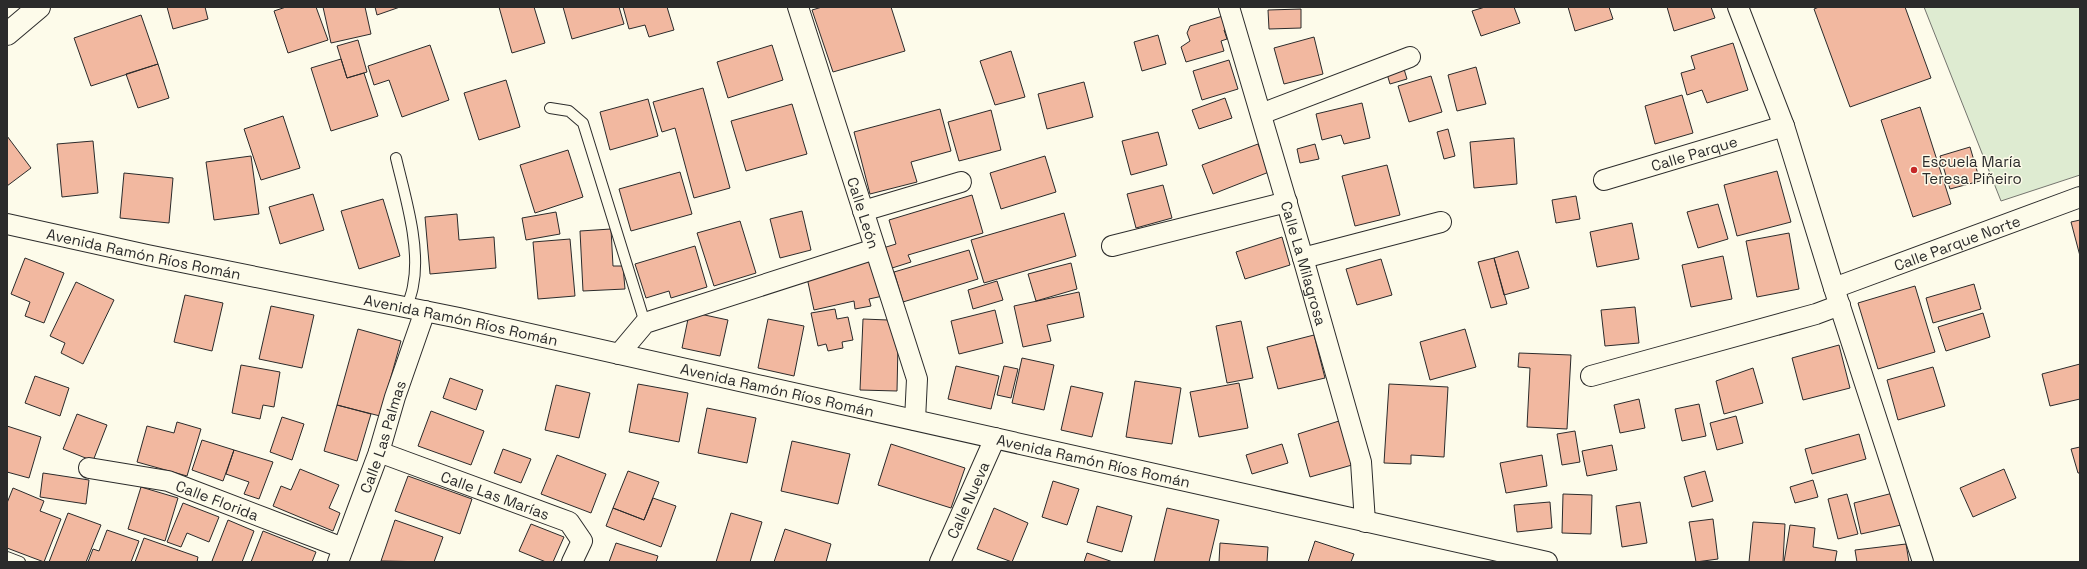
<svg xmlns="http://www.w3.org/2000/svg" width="2087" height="569" viewBox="0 0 2087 569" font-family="'Space Grotesk',sans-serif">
  <rect width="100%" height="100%" fill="#fdfbea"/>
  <!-- green -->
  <path fill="#deebd1" stroke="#74746e" d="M 1924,7 L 2080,7 L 2080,175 L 2001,201 Z"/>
  <!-- building -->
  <path fill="#f2b8a0" stroke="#2b2b2b" d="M 167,7 L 205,7 L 208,19 L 173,29 Z
    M 286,7 L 316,7 L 328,40 L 288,53 L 274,11 Z
    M 323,7 L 365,7 L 371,34 L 331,43 Z
    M 375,7 L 400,7 L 377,15 Z
    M 499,7 L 534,7 L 545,43 L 512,53 Z
    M 563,7 L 619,7 L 624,24 L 572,39 Z
    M 623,7 L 667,7 L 674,30 L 649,37 L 645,25 L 629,29 Z
    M 822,7 L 891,7 L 905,51 L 833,72 L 812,10 Z
    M 1485,7 L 1514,7 L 1520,23 L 1481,36 L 1472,11 Z
    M 1568,7 L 1609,7 L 1613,19 L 1575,31 Z
    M 1667,7 L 1711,7 L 1715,18 L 1674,31 Z
    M 1819,7 L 1905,7 L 1931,78 L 1850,107 L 1814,9 Z
    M 1301,9 L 1301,28 L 1269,29 L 1268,10 Z
    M 141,15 L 158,64 L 91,86 L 74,38 Z
    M 1226,15 L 1230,29 L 1224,30 L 1227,39 L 1221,41 L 1224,51 L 1186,62 L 1181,47 L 1190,41 L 1187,33 L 1190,26 Z
    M 1158,35 L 1166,64 L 1142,71 L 1134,42 Z
    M 1314,37 L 1323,74 L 1284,84 L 1274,48 Z
    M 358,40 L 367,72 L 347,78 L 337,46 Z
    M 1733,43 L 1748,90 L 1707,103 L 1702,90 L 1687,95 L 1681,73 L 1695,69 L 1691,56 Z
    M 430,45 L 449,100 L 402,117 L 389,80 L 374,85 L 368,66 Z
    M 772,45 L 783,80 L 728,98 L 717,62 Z
    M 1011,51 L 1025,97 L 995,105 L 980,61 Z
    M 341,59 L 347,78 L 364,73 L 378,116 L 331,131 L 311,68 Z
    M 1229,60 L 1238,89 L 1202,100 L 1193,71 Z
    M 158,64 L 169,98 L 138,108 L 126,74 Z
    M 1476,67 L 1486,104 L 1457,111 L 1448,75 Z
    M 1404,69 L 1407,79 L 1390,84 L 1387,74 Z
    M 1431,76 L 1442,112 L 1409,122 L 1398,86 Z
    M 506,80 L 520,127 L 479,140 L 464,93 Z
    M 1084,82 L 1093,117 L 1047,129 L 1038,94 Z
    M 703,88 L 730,188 L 694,198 L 675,128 L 662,132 L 653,102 Z
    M 1682,95 L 1693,133 L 1655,144 L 1645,106 Z
    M 1225,98 L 1232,118 L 1199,129 L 1192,110 Z
    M 648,99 L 658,136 L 610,150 L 600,112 Z
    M 1362,103 L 1370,138 L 1344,144 L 1341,135 L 1322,140 L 1316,114 Z
    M 792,104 L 807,154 L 746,171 L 731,121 Z
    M 1920,107 L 1951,204 L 1913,217 L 1881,120 Z
    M 940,109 L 951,151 L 911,162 L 917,182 L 870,194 L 854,132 Z
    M 991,110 L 1001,150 L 959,161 L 948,122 Z
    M 283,116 L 300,168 L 261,180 L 244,129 Z
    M 1448,129 L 1455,156 L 1444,159 L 1437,132 Z
    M 1158,132 L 1167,165 L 1131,175 L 1122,141 Z
    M 7,136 L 31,168 L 7,186 Z
    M 1514,138 L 1517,184 L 1474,188 L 1470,142 Z
    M 93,141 L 98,193 L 62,197 L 57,144 Z
    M 1258,144 L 1269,172 L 1213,194 L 1202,165 Z
    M 1315,144 L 1319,159 L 1300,163 L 1297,149 Z
    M 1970,147 L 1980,181 L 1950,189 L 1940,156 Z
    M 568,150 L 583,197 L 535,213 L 520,165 Z
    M 251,156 L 259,214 L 214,220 L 206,162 Z
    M 1045,156 L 1056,192 L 1001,209 L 990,173 Z
    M 1387,165 L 1400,215 L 1355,226 L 1342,176 Z
    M 1777,171 L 1791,222 L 1737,236 L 1724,185 Z
    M 680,172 L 692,214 L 631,231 L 619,189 Z
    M 124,173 L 173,178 L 169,223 L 120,218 Z
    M 1163,185 L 1172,218 L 1136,228 L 1127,194 Z
    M 313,194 L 324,230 L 280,244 L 269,207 Z
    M 972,195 L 983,233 L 908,255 L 911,262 L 889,269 L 883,248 L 896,244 L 889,220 Z
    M 1576,196 L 1580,219 L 1556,223 L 1552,200 Z
    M 383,199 L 400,256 L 359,269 L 341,211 Z
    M 1718,204 L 1728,239 L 1698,248 L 1687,212 Z
    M 802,211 L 811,250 L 780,258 L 770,219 Z
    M 556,212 L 560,234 L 526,240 L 522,218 Z
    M 1064,213 L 1076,256 L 984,283 L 971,240 Z
    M 457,214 L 459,240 L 494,237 L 496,268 L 430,274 L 425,217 Z
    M 2080,220 L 2080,256 L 2071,222 Z
    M 740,221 L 756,273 L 714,286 L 697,233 Z
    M 1632,223 L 1639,259 L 1597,267 L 1590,232 Z
    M 611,229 L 613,266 L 623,266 L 625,289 L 583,291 L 580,231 Z
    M 1789,233 L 1799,289 L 1757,297 L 1746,241 Z
    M 1282,237 L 1290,265 L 1245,279 L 1236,252 Z
    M 570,239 L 575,296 L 538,299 L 533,242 Z
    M 695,246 L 707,287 L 671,298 L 669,291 L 646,298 L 635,264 Z
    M 969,250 L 978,279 L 903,302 L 894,272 Z
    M 1518,251 L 1529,288 L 1504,295 L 1494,258 Z
    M 1723,256 L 1732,299 L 1691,307 L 1682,265 Z
    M 25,258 L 64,273 L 44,323 L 25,316 L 30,302 L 11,294 Z
    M 874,258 L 883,296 L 869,299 L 871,306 L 855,309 L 854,301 L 814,310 L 806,273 Z
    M 1494,258 L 1507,304 L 1491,308 L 1478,262 Z
    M 1381,259 L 1392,295 L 1357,305 L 1346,269 Z
    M 1071,263 L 1077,289 L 1036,301 L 1028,274 Z
    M 997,281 L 1003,300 L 973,309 L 968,290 Z
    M 76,282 L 114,300 L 83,364 L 61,353 L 65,343 L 50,336 Z
    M 1974,284 L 1981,309 L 1933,323 L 1926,298 Z
    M 1915,286 L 1935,352 L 1878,369 L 1858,303 Z
    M 1079,292 L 1084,317 L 1047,325 L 1051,341 L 1023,347 L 1014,306 Z
    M 185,295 L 223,303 L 212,351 L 174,342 Z
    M 271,306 L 314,315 L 302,368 L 259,359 Z
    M 1635,307 L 1639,343 L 1605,346 L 1601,310 Z
    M 835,309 L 837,319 L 848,317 L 853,340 L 842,342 L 843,348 L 828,351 L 826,344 L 818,346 L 811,313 Z
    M 995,310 L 1003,343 L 959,354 L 951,321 Z
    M 1983,313 L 1990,337 L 1946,351 L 1938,327 Z
    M 700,314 L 728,320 L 720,356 L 682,348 L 688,319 Z
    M 768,319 L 804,326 L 794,376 L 758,368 Z
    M 863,319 L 888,320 L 898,344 L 897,391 L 860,390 Z
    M 1241,321 L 1253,378 L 1227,383 L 1216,326 Z
    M 358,329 L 401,341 L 380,416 L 337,405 Z
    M 1465,329 L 1476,367 L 1430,380 L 1420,342 Z
    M 1314,335 L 1325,378 L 1278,389 L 1267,347 Z
    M 1839,345 L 1850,388 L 1803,400 L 1792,358 Z
    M 1519,353 L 1571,355 L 1567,429 L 1527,427 L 1530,368 L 1518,367 Z
    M 1022,358 L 1054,365 L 1044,410 L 1012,403 Z
    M 2080,364 L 2080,399 L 2050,406 L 2042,374 Z
    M 241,365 L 280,372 L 274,407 L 263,405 L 260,419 L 232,413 Z
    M 956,366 L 999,376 L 991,409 L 948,399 Z
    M 1004,366 L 1018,369 L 1011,398 L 997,395 Z
    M 1933,367 L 1945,406 L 1898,420 L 1887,380 Z
    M 1753,368 L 1763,403 L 1724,414 L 1716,381 Z
    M 35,376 L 69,388 L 60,416 L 25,403 Z
    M 450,378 L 483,390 L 476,410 L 443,398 Z
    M 1135,381 L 1181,388 L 1172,444 L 1126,437 Z
    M 1239,383 L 1248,428 L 1199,437 L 1190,392 Z
    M 638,384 L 688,393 L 679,442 L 629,432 Z
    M 1389,384 L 1448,387 L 1444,457 L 1411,455 L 1411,464 L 1384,463 Z
    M 556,385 L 590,393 L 579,438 L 545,430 Z
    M 1071,386 L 1103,393 L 1092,437 L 1061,430 Z
    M 1639,399 L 1645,428 L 1620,433 L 1614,405 Z
    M 1699,404 L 1706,436 L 1682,441 L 1675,409 Z
    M 337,405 L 371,414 L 357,461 L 324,451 Z
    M 707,408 L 756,418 L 747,463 L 698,453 Z
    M 431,411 L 484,431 L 471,465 L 418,446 Z
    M 77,414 L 107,425 L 93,461 L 63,449 Z
    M 1736,416 L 1743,443 L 1717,450 L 1710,423 Z
    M 282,417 L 304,424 L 292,460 L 270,452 Z
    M 1339,421 L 1352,465 L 1310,477 L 1298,434 Z
    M 177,422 L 201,429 L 187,476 L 137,462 L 147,426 L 174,433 Z
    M 7,426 L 41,437 L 29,478 L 7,472 Z
    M 1575,431 L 1580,462 L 1562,465 L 1557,434 Z
    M 1859,434 L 1866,459 L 1812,474 L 1805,449 Z
    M 202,440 L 234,450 L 223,481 L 192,470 Z
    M 792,441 L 850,454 L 838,504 L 781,491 Z
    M 891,444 L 965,468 L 951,508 L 878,485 Z
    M 1282,444 L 1288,463 L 1252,474 L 1246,455 Z
    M 1612,445 L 1617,470 L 1587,476 L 1582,451 Z
    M 2080,447 L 2080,473 L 2078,473 L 2071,449 Z
    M 503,449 L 531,459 L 521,483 L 494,473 Z
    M 234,450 L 273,462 L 259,499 L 244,494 L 249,482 L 226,474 Z
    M 557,455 L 606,474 L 591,513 L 541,494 Z
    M 1542,455 L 1547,486 L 1506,493 L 1500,463 Z
    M 300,469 L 339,485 L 329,508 L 340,513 L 333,531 L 273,506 L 281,486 L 291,490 Z
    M 2004,469 L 2016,498 L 1973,517 L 1960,488 Z
    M 628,471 L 659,482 L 644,520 L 613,508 Z
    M 1705,471 L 1713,501 L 1692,507 L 1684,477 Z
    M 43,473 L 89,480 L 86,504 L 40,497 Z
    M 408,476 L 472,499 L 460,534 L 395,511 Z
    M 1813,480 L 1818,497 L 1795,503 L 1790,487 Z
    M 1053,481 L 1079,489 L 1067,525 L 1042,517 Z
    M 141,487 L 178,498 L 165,541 L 128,529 Z
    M 13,488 L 44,501 L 40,511 L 61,519 L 44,562 L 7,548 L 7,503 Z
    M 1893,493 L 1901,525 L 1861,534 L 1854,503 Z
    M 1563,494 L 1592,495 L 1591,534 L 1562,533 Z
    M 1847,494 L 1858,534 L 1838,539 L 1828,499 Z
    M 653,498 L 676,506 L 661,547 L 606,526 L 613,508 L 644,520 Z
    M 1550,502 L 1552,528 L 1517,532 L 1514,505 Z
    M 1640,502 L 1647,543 L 1622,547 L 1616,506 Z
    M 183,503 L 219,517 L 209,542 L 187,533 L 181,547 L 167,542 Z
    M 1097,506 L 1132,516 L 1122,552 L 1087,542 Z
    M 994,508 L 1028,523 L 1012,562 L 977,549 Z
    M 1167,508 L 1219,520 L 1209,562 L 1154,562 Z
    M 68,513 L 101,525 L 86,562 L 49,562 Z
    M 731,513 L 762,522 L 750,562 L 716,562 Z
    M 1713,519 L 1718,559 L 1696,562 L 1689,522 Z
    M 228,520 L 254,531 L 242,562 L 215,562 L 212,561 Z
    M 395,520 L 443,537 L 434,562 L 381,561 Z
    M 1753,522 L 1785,524 L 1783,562 L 1749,562 Z
    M 531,524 L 564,537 L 553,562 L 546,562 L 519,551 Z
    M 1790,525 L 1815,528 L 1813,547 L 1837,551 L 1835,562 L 1784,562 Z
    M 785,529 L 831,544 L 826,562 L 774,562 Z
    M 107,530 L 139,541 L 131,562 L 88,562 L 93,549 L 99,551 Z
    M 263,531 L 316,552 L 312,562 L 251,562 Z
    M 144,538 L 198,557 L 197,562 L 135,562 Z
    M 1315,541 L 1354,554 L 1351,562 L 1308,562 Z
    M 616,543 L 658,556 L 656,562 L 609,562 Z
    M 1220,543 L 1268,547 L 1267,562 L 1219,562 Z
    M 1906,544 L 1909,562 L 1857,562 L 1855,550 Z
    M 1087,553 L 1113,562 L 1084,562 Z"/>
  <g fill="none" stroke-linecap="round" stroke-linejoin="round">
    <!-- lane casing -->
    <g stroke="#2b2b2b" stroke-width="12">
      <path id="lane" d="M 550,108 L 569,111 L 583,123 L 645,323
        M 396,158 C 405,196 421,247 413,286 C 412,293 409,300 407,307
        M 7,557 L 20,562"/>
    </g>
    <!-- street casing -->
    <g stroke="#2b2b2b" stroke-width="22">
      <g id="street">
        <path id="s1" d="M 798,7 L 917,379 L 915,420"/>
        <path id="s2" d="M 1229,7 L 1303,258 L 1361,462 L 1365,522"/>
        <path d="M 1738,7 L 1784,126 L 1834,288 L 1923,562"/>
        <path d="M 1261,114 L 1410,57"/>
        <path id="s3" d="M 1604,180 L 1784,126"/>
        <path d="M 863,211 L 961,182"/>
        <path id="s4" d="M 7,224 L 147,255 L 459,318 L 1547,562"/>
        <path d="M 1112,246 L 1287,202"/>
        <path d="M 1303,258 L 1441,222"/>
        <path id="s5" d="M 1834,288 L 2080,197"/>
        <path d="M 619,354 L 645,323 L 875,249"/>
        <path d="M 1591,376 L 1816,314 L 1840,305"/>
        <path id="s6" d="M 379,452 L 569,522 L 582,541 L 572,562"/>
        <path id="s7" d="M 89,468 L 168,481 L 343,548"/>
        <path id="s8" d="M 338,562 L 379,452 L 395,397 L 425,311"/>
        <path id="s9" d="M 940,562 L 995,438"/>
      </g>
    </g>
    <!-- secondary casing -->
    <g stroke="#2b2b2b" stroke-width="24">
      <path id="secondary" d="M 7,34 L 39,7"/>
    </g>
    <!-- lane -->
    <use href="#lane" stroke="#fdfbea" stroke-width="10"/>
    <!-- street -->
    <use href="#street" stroke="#fdfbea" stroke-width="20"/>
    <!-- secondary -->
    <use href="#secondary" stroke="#fdfbea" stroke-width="22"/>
  </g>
  <!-- markers -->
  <circle fill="#c62828" stroke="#fdfbea" stroke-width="1.5" cx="1914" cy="170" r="4"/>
  <g text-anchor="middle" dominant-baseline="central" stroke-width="3" stroke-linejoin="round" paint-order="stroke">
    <!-- street labels -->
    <g font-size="15" fill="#2b2b2b" stroke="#fdfbea">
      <text stroke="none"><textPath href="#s3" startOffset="94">Calle Parque</textPath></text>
      <text stroke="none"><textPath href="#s1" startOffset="216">Calle León</textPath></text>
      <text stroke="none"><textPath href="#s5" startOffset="131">Calle Parque Norte</textPath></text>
      <text stroke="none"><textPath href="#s4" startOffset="140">Avenida Ramón Ríos Román</textPath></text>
      <text stroke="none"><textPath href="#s2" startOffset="267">Calle La Milagrosa</textPath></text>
      <text stroke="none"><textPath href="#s4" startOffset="464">Avenida Ramón Ríos Román</textPath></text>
      <text stroke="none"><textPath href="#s4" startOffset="788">Avenida Ramón Ríos Román</textPath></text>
      <text stroke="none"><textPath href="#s8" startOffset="133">Calle Las Palmas</textPath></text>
      <text stroke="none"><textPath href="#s4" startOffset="1112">Avenida Ramón Ríos Román</textPath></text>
      <text stroke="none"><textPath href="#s6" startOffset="124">Calle Las Marías</textPath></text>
      <text stroke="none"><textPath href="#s7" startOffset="133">Calle Florida</textPath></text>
      <text stroke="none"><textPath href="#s9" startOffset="68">Calle Nueva</textPath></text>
    </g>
    <!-- poi labels -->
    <g font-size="15" fill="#2b2b2b" stroke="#fdfbea" text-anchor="start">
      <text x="1922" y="161">Escuela María<tspan x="1922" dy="17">Teresa Piñeiro</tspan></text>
    </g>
  </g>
  <!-- border -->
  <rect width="2087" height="569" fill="none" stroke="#2b2b2b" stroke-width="16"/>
</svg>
